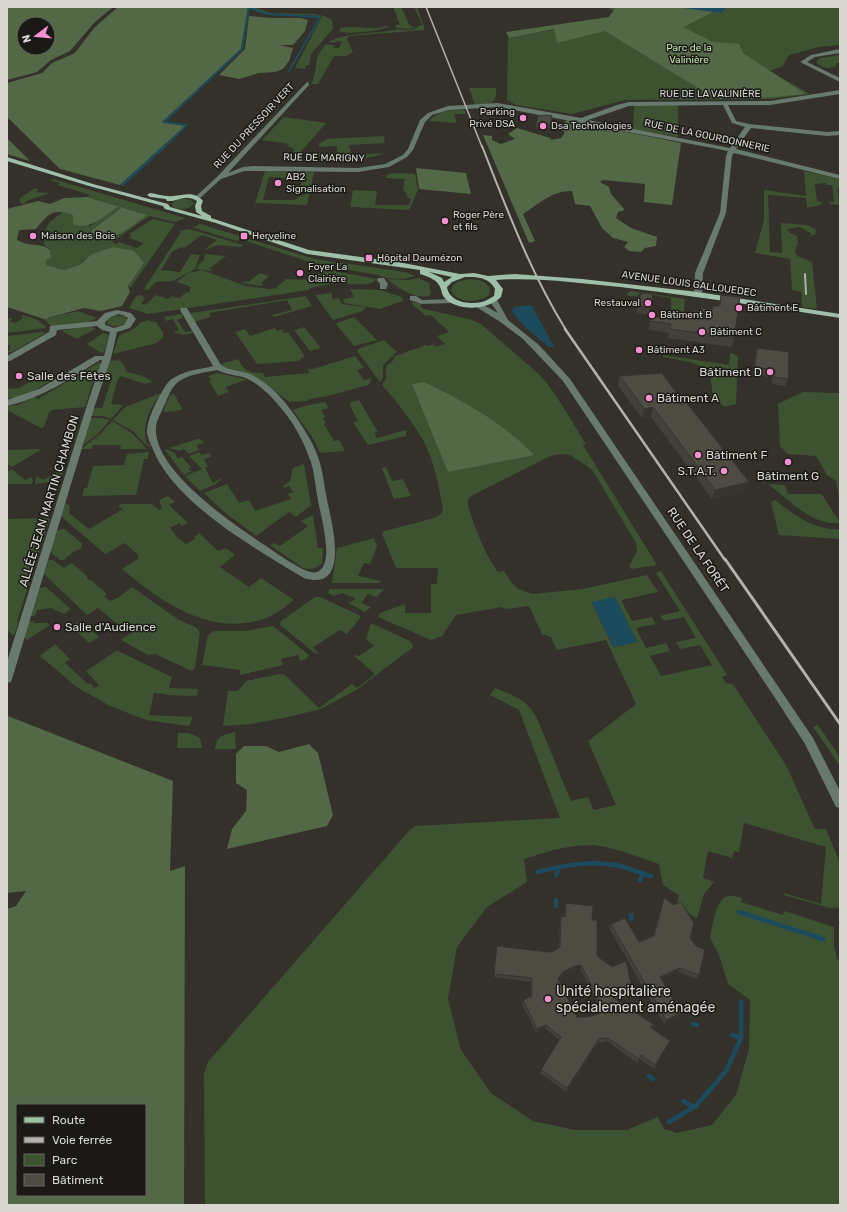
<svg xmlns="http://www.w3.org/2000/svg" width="847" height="1212" viewBox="0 0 847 1212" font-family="Rubik,sans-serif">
  <rect width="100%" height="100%" fill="#333129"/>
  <!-- green -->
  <path fill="#3c5231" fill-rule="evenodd" d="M 251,7 L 255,7 L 270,13 L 315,14 L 324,16 L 332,20 L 333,29 L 311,54 L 309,65 L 305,66 L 305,69 L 295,68 L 322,16 C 304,13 262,19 251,7 Z
    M 393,7 L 401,7 L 410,26 L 415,27 L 409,29 L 396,28 L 396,25 L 400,25 L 398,20 L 394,19 L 398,19 Z
    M 414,7 L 417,7 L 425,30 L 349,36 L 347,39 L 353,52 L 347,56 L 334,56 L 318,84 L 311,84 C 320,67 311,60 326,44 L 334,45 L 333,48 L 339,48 L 342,42 L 337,41 L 334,43 L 329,42 L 330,41 C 350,32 373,34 394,30 C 402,28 411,32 418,27 L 418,26 L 422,25 Z
    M 613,7 L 840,7 L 840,45 L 819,47 L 789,55 L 783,66 L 770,71 L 810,94 L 771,99 L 625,100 L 572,114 L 516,105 L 507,100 L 508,38 L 622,17 L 609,8 Z
    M 385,26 L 390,26 C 383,31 347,35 339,31 L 340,28 C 354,25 372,31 385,26 Z
    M 840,55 L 840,63 L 836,63 L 836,66 C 828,70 822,68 816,62 L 820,58 Z
    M 469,88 L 496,88 C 498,104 489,105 475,105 Z
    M 634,105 L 678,105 L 678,137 L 633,129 Z
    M 465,110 L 466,114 L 454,114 L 457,123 L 429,121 C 438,111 453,109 465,110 Z
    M 284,117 L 326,123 L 299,154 L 293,153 L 294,149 L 287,146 L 289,144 L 262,140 Z
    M 384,136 L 385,143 L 349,145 L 351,155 L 386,153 C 359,163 330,157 304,157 C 311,151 328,154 337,153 L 337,146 L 320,147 L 318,145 L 326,139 Z
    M 265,171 L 291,172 L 290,178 L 269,177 L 263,200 L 294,200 L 305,194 L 306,187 L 300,187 L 303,177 L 296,177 L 297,172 L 314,172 L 307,205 L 255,203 Z
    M 804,171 L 840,179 L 840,189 L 837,189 L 840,205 L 830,204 L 829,202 L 834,202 L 832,185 L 827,185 L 826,183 L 815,184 L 817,201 L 822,202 L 820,205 L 807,208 L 806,198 L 768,195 L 770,252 L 782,253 L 781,223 L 808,225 L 816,230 L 815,235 L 808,237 L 812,234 L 800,227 L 787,229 L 790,233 L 797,236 L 798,244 L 795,251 L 797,256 L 812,262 L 817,309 L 802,307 L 801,292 L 792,290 L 790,259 L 755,253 L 764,220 L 764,190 L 806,196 Z
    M 394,173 L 415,174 L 418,190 L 409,210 L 350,207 L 353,190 L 377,191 L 375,205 L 409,205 L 411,199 L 407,197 L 406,192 L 403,191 L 405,179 L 385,178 L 387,175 Z
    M 53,179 L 185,218 L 176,222 L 149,216 L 112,242 L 116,244 L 119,242 L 137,248 L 144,243 L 129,238 L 132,236 L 129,234 L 153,219 L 175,224 L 131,287 L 128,286 L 144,263 L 113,247 L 83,260 L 79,265 L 64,270 L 46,266 L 45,260 L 50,250 L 44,245 C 47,223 45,224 64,212 L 73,215 L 90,226 L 118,207 L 121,208 L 92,230 L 147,215 L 87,197 L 90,195 L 57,185 L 60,183 L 50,180 Z
    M 35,188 L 38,189 L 37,192 L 50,193 L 26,201 L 27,202 L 23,204 L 20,202 L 20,198 Z
    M 182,198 L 191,200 L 194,203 C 190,210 180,210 172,207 L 173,202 Z
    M 197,223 L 315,259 L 405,272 L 415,276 C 404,280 389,280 378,275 L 315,264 L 240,239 L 237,241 L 191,227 L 195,227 L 199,224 Z
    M 189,229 L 243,245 L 241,247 L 217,245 L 208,249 L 204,250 L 217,240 L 202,235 L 184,248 L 181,247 L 172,252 L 161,270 L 180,272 L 191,254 L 200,255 L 195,269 L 173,281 L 156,282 L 148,290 L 144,289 L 181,232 L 180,231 Z
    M 205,254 L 226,256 L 210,268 L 212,270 L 211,271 L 197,269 L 198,265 L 204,260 Z
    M 318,268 L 376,279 C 372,287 356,284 348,284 L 347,281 L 310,288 L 309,290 L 148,314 L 129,308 L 136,296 L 142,295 L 145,299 L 141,303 L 145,305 L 156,295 L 168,299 L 172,296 L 179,298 L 187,292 L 189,293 L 191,287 L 177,282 L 188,273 L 202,270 L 246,286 L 269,289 L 276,288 L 286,279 L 308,280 L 307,277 L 312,273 L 317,275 L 322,271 L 317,269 Z
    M 260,273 L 269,276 L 261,283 L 263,284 L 261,286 L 242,283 L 245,281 L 248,282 Z
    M 418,278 L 429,283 L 431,294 L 429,296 C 413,299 400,289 387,279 L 408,280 Z
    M 471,279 C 479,280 485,281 490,288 L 489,295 C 479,303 457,304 451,290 C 453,281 463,280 471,279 Z
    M 350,289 L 380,290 L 402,297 L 403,301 L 380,309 L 344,303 L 343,299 L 354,297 Z
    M 631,291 L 685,299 L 684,312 L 671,310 L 671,298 L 641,293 L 637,296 L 628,296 L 627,293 Z
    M 331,293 L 333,299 L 339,298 L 342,304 L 366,307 L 363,311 L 333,320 L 315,295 Z
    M 306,296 L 312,306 L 274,317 L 272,315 L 292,310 L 287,300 L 209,313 L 211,317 L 194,322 L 191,315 L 191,313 Z
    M 412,302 L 421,304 L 421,308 L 472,320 L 481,324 L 542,377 L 555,394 L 586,444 L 583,445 L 657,565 L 631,569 L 629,566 L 637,551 L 636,543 L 593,471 L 587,466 L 570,455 L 563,454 L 550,456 L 471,496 L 468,500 L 468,506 C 476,530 483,551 498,572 L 504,571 L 512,583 L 518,589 L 533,594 L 582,589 L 647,575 L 658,592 L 621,600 L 632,621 L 652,617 L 656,624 L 636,628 L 646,648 L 666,643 L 670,651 L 650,656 L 661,676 L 712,665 L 700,645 L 680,649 L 676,642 L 696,638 L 684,617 L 664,621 L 660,616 L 680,611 L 656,573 L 661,571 L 727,675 L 722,677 L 726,683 L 733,684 L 786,765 L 815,829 L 826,829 L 840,863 L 840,909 L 833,907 L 833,909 L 784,895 L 784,893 L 821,904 L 826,847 L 744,823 L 739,852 L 734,851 L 732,858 L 708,851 L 703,878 L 714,882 L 704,894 L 697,919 L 677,904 L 679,895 L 663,885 L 659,864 C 641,858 624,851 606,847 C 580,841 548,851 524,859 L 527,882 L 487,907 L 457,947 L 448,998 L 461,1050 L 491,1093 L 533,1121 L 575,1130 L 627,1130 L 658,1117 L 664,1129 L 677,1133 L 712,1125 L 736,1095 L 749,1049 L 750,1000 L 728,984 L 719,955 L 710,938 C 712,928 715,901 726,897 C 731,894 737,897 742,898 L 741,902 L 783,915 L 784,911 L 834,927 L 834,945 L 837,959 L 840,960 L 840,1205 L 205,1205 L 204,1074 L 208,1062 L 408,832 L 415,826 L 560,818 L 519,710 L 490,695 L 495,688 C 514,696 524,697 536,716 L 571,801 L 588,797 L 594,810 L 616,805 L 588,741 L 636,704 L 606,640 L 557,650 L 551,637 L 542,634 L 529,606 L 505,609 L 502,607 L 456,615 L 442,636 L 431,640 L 378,617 L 380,613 L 405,604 L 405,613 L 431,613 L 431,584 L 437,584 L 438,568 L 396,568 L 382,534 L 385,531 L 434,518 L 441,514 L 443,510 C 439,487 435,463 424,442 C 413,422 397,402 382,385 L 386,379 L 386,366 L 392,362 L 395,356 L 426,345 L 428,346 L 433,344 L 436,347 L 445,344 L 437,336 L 449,332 L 431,315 L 426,316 L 412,304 ZM 615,597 L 637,642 L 613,647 L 592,603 Z
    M 78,311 L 97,318 L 88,322 L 52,327 L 44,319 Z
    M 181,314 L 183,318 L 177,320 L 185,332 L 192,331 L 193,333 L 183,335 L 173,332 L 179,330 L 173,319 L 166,321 L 164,317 Z
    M 23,315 L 36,319 L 46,326 L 45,328 L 7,333 L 7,320 L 10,318 L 13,319 L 10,321 L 15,323 L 23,318 L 21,316 Z
    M 116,315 L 125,316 L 127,319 L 126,323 C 120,327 112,328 107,323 L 108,319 Z
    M 354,317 L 377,340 L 354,346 L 336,324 L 337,323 Z
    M 149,320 L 154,322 L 156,322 L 163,332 L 163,337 L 157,343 L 113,354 L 119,336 L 135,328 L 141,322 Z
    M 91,326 L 95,329 L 77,339 L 63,332 L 64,330 Z
    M 304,327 L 321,348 L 310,351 L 294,330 Z
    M 275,328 L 277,331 L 282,329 L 284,333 L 288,332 L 305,356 L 298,361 L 257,364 L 235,332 L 245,329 L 250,336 Z
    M 41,332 L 46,333 L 10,353 L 7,351 L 10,350 L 10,345 L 7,345 L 7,336 Z
    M 103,333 L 109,335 L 104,352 L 101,353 L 87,344 Z
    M 384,340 L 397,352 L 383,365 L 383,377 L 380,382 L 357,351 L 358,349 Z
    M 730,353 L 738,356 L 736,404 L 724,407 L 713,395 L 709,369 L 690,362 L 663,357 L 663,355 L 729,365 Z
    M 355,356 L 364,368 L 357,370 L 364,380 L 371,378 L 370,383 L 368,385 L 328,396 L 309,399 L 307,401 L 289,402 L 261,380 L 246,373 L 223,368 L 221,364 L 238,359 C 245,372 249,373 263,373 L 265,377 L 309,373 L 308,369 L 313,369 Z
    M 118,360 L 122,362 L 127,372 L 143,376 L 153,382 L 145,384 L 121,376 L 118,379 L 111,404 L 123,405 L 111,419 L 103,416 L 90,416 L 93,408 L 102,408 L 113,375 L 104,375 L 110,361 Z
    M 96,361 L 102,364 L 97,378 L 94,379 L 85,407 L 52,410 L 49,413 L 44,427 L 41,428 L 7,410 L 7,406 L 18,405 L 34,397 L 38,399 L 98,363 Z
    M 218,373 L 245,379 L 245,380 L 226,387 L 229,392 L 218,396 L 209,381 L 211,380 L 208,376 Z
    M 42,375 L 51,381 L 25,396 L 7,399 L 7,389 L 19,388 Z
    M 803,392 L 840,393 L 840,503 L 836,481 L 827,475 L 816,456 L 788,454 L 780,446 L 778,404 Z
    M 159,394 L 162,394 L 162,396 L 158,397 C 149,411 141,427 147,444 L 151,445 L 150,447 L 145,444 L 134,432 L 113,420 L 125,407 Z
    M 174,394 L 183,410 L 163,412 L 170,395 Z
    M 359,400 L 378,432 L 374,433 L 377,438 L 406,430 L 406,436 L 368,445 L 353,422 L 358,421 L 350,406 L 351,402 Z
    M 325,402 L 329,408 L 321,410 L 325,417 L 323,418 L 326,423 L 324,424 L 334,441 L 339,440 L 345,451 L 320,453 L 314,440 L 293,410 L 308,405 Z
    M 90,418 L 102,418 L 110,420 L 97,435 L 83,445 Z
    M 112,421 L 132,433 L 147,449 L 120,449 L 121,445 L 93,445 L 92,449 L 81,449 L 99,435 Z
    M 197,439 L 200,439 L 204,443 L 197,445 L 199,450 L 189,454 L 184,449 L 179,451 L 169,448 Z
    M 42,449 L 12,467 L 7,464 L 7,450 Z
    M 167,449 L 175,453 L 177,458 L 182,457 L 191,467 L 188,469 L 192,471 L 184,475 L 165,450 Z
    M 149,452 L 148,459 L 144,459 L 136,495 L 82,496 L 84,488 L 87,488 L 93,466 L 124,465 L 127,454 Z
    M 200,452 L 201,455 L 209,453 L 211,457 L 204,459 L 208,467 L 205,468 L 213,483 L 223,477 L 216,484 L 200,491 L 185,476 L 202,469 L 189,456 Z
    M 304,464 L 311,505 L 296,517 L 289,512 L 256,536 L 223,511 L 204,493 L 227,484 L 239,503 L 249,500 L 255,511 L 291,499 L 288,494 L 293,492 L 289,486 L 284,488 L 283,486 L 290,481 L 293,468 Z
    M 386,467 L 392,481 L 403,479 L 411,496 L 394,499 L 382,468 Z
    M 12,469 L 25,480 L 31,477 L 33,480 L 32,484 L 7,484 L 7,472 Z
    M 63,469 L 64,469 L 60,481 L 35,484 L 36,476 L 43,480 Z
    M 768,484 L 785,485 L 788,494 L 821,494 L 823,496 L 840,523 C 812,526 788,499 768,484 Z
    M 168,496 L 175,502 L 169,505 L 188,523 L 182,526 L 179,523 L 170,528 L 177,537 L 186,544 L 195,539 L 194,537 L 199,533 L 218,551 L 226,548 L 235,555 L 220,567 L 249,587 L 261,578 L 294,600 C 285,607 276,614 266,618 C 212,638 161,602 122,569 L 138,559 L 138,555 L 125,543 L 105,554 L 63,518 L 61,514 L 66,503 L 70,506 L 69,513 L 89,529 L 123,509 L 118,506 L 121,504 L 152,504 L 159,510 L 162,508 L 159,500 Z
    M 775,500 C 798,517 810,528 840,530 L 840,539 L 779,535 L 771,502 Z
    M 313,515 L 318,548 L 323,548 L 322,564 C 315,569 311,570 303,568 L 270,545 L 274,543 L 280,546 L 308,526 L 301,521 Z
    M 50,518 L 17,621 L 18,623 L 14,636 L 7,630 L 7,519 Z
    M 61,529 L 65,529 L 82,544 L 81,549 L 73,552 L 64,560 L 60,560 L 50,552 L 56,531 Z
    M 374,538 L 377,546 L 370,564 L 364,563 L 358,576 L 382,581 L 379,583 L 332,583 L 337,548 Z
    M 48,560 L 53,560 L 64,568 L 72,563 L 87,576 L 87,578 L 89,580 L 91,580 L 107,594 L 104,596 L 110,601 L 119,597 L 132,587 L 179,620 L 196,627 L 200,633 L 195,668 L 192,671 L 155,654 L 148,655 L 121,640 L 136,629 L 128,622 L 121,627 L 98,608 L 87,615 L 44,574 Z
    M 43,587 L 46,587 L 71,609 L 64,614 L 51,608 L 37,610 L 35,616 L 29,616 L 38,589 Z
    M 330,589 L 384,589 L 377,597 L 368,594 L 361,603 L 371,607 L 365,612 L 348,603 L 356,599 L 342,593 L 333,596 L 328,593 Z
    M 315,597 L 320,597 L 359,615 L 361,617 L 347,634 L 340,630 L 313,647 L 318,653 L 316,654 L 280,625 L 281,621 Z
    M 28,621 L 34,621 L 33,623 L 48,623 L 50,625 L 27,640 L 24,637 Z
    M 80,621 L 99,637 L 89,643 L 71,626 Z
    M 371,623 L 410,641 L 413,645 L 413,647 L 358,689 L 321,709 L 283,718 L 251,724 L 223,726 L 228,691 L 238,691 L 246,681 L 280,674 L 285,675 L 319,708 L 352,684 L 357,688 L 375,674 L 354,656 L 356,655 L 359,656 L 374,646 L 366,639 Z
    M 273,626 L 309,655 L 307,659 L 300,661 L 298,655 L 281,659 L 283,665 L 240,675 L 240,670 L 202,665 L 208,635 L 214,631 L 244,631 Z
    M 55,644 L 70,659 L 65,663 L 88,684 L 90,683 L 95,688 L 99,685 L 86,671 L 116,651 L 116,650 L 172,677 L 169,688 L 198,689 L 197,696 L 166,695 L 166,694 L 154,693 L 149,715 L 193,717 L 189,726 L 146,720 L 110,706 L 78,688 L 40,656 Z
    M 818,725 L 840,757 L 840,766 L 813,727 Z
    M 235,732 L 236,749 L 215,749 C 217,735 223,735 235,732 Z
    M 178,733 L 189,733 L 200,738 L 202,748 L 177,748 Z"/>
  <!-- forest -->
  <path fill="#526847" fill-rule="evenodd" d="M 7,7 L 113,7 L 94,23 L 70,51 L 51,60 L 37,72 L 7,80 ZM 24,24 L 48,24 L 48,48 L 24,48 Z
    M 118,7 L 248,7 L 241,49 L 162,122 L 185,126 L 120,185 L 60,169 L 7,117 L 7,83 L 42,73 L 52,63 L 75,53 L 94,28 Z
    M 616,7 L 723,7 L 683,27 L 713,42 L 739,44 L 743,53 L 805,94 L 761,98 L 716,99 L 605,31 L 557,43 L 554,29 L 509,38 L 506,32 L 609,17 Z
    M 249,16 L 273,18 L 301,18 L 308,20 L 305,31 L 293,45 L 279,45 L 293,48 L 289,61 L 283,69 L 275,72 L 259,73 L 239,79 L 219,75 L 245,49 Z
    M 567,120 L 681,143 L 672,205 L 644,202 L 645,184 L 603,180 L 600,182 L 609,187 L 611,194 L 625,210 L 618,212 L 616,218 L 631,228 L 657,237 L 656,246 L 645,248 L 641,252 L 629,251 L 624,247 L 628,242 L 613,238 L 602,228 L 590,206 L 575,204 L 572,191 C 551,191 539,204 523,214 L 535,241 L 529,243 L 483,135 L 492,136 L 492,140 L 501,144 L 515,139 L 508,134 L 517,128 L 550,138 L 551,140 L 561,138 L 565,133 L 559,127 Z
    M 7,138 L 30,161 L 7,154 Z
    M 416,168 L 466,173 L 471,194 L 419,189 Z
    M 87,197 L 147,215 C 132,225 110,247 90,235 L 92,230 L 121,208 L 118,207 C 104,216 90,231 73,224 L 73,215 C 52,208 49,213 36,229 L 19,230 L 17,240 C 28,247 40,242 50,250 L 51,257 L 46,260 L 46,265 L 64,270 L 79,265 L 92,254 L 113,247 L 134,251 L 144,263 L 128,286 L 130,292 L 122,306 L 101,311 L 84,308 L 44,319 L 7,307 L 7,209 L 38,201 L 50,204 L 64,198 Z
    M 424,382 C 463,401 504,423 534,455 L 448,472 L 412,384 Z
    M 8,716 L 173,781 L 170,871 L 185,866 L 184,1205 L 7,1205 L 7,909 L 16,906 L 26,891 L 7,893 ZM 17,1105 L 145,1105 L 145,1195 L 17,1195 Z
    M 309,744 L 318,753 L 333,815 L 327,826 L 227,849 L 232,829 L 246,811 L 247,790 L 236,783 L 236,754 L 244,746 L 266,746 L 279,752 Z"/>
  <!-- water -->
  <path fill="#1c4b5d" d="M 676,7 L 733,7 L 726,8 L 721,13 Z
    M 529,305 L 532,306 L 554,347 L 549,347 C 539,338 516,322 512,310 L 514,307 Z
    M 615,597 L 637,642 L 613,647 L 592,602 Z"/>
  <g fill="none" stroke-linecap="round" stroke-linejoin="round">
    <!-- stream-far2 -->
    <path stroke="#1c4b5d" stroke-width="2" d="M 249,8 L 268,14 L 320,17 L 289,71
      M 164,147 L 187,125 L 164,122 L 242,49 L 249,7"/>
    <!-- stream-far1 -->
    <path stroke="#1c4b5d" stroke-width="2.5" d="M 122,185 L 165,146"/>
    <!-- stream -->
    <path stroke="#1c4b5d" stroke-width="4.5" d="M 537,872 C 562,866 589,860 615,865 C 627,867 639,873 651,876
      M 556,875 L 559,867
      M 640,880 L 643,874
      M 556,900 L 556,906
      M 739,912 L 823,939
      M 631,915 L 631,919
      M 693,1024 L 697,1025
      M 732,1035 L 741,1038
      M 649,1076 L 653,1079
      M 683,1101 L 694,1107
      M 669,1122 L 696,1106 L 726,1071 L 741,1038 L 741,1002"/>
    <!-- minor -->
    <path fill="#68796d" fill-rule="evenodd" d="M 840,49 L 840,53 L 815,57 L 807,62 L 840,78 L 840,82 L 800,62 L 811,55 Z
      M 307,82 L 309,83 L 309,85 L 228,173 L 243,167 L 254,166 L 358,168 L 385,164 L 403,155 L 408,149 L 420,120 L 428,113 L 448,106 L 498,103 L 581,118 L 617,105 L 629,102 L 770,101 L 840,90 L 840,94 L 770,105 L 728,105 L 736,121 L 749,124 L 827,132 L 840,131 L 840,135 L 827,136 L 751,128 L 736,149 L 840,175 L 840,179 L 734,153 L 732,156 L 726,213 L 703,273 L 702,294 L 698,296 L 694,294 L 695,273 L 720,213 L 726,156 L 728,151 L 498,107 L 449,110 L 432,115 L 425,122 L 413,150 L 407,157 L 389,167 L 358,172 L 244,171 L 221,179 L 199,199 L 195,199 L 195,197 L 217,177 ZM 723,105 L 732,123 L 745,127 L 730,148 L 588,120 L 629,106 Z
      M 378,278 L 384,278 L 388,284 L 386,289 L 380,289 L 380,284 L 377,280 Z
      M 410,296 L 416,296 L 422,300 L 453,299 L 457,301 L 453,303 L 421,304 L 410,300 Z
      M 490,298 L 496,298 L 508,320 L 539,345 L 570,379 L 813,738 L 840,791 L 840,808 L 836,807 L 805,744 L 779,704 L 563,381 L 523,339 L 499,321 L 473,305 L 477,303 L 480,303 L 498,313 L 489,300 Z
      M 181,308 L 187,308 L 221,365 C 230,371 240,370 250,374 C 264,380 278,393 287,405 C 298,419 313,441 318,457 C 323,470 324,486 327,499 C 331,521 352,593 304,578 C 256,549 172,502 152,447 C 150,443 148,438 147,433 C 147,418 158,398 166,385 C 176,371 198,370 213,366 L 180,310 ZM 217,370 C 225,374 234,375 243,377 C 257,382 271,396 280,407 C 292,420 303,440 309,457 C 314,468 315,483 317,495 C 320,512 325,529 326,546 C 327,554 326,569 317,572 C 308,576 278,554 269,548 C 237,527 158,474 156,432 C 155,423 160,415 164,406 C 167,400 170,390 175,385 C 185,374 204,373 217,370 Z
      M 117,310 L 131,313 L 136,319 L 130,328 L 117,332 L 111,358 L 95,405 L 12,679 L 11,682 L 7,683 L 7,662 L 87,405 L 102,360 L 100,360 C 70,379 42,398 7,406 L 7,400 L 39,389 L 95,356 L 104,356 L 110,332 L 102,330 L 97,326 L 57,330 L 56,335 L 10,361 L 7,361 L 7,356 L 49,332 L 50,326 L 97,321 L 105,313 ZM 118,314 L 123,315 L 128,318 L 124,325 L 114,328 L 105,325 L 105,322 L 111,317 Z"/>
    <!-- major -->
    <path fill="#9ec0a8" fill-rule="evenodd" d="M 7,157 L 93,184 L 168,204 L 170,207 L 202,216 L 196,212 L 195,206 L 197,201 C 185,193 178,202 167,201 L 166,199 L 150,197 L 147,195 L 150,193 C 157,194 166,197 173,196 C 185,195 194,191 203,201 L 201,206 L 202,211 L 211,216 L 211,218 L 309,250 L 398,262 L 460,274 L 474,273 L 488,276 L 515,274 L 582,279 L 698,292 L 840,314 L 840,318 C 767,307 694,296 620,287 C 579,283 537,277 496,280 L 503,289 L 501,297 C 488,310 462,311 448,301 C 440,295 443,291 439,285 C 436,279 426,276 420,274 L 420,270 L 307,254 L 216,223 L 165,209 L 163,206 L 89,186 L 7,161 ZM 429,272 L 452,277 L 444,282 L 442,278 ZM 465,277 C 477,277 489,277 495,289 L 494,296 C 490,298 486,301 482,302 C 469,305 449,302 447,287 L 452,282 Z"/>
    <!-- rail-far3 -->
    <path stroke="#b3b2ac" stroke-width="1.5" d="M 426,7 L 482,147"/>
    <!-- rail-far2 -->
    <path stroke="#b3b2ac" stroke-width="2" d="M 482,146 C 507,209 530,272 566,330
      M 805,274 L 806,294"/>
    <!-- rail-far1 -->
    <path stroke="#b3b2ac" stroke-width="2.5" d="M 565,329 L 725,560"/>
    <!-- rail -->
    <path stroke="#b3b2ac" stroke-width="3" d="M 725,559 L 840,724"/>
  </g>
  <!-- wall -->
  <path fill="#424039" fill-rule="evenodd" d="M 552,120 L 550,128 L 536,128 L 536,123 Z
    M 653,294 L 649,315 L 637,313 L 638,306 Z
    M 721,295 L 734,338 L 732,347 L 668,338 L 669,333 L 649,330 L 650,318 L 692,313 L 692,310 L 701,311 L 712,309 L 713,306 L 719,306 Z
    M 757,348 L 788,379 L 785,386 L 772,384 L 772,377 L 753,375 L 755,355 Z
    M 620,376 L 683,402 L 749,482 L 746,491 L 712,499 L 651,417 L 642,418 L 618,386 Z
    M 664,898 L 690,938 L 699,975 L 697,979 L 678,972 L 661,979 L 679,1017 L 664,1024 L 609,928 L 611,924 L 639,942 L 653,936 Z
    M 566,903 L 592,920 L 597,956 L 633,993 L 632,997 L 616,999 L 654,1025 L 652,1029 L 668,1044 L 654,1069 L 639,1059 L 637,1063 L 607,1041 L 598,1043 L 566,1092 L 540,1073 L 541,1070 L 559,1040 L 545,1028 L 536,1032 L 522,1004 L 523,1000 L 531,997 L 531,982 L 494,977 L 497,946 L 548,952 L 554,951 L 559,947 L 560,920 L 561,916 L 564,917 ZM 580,969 L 602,1010 L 595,1015 L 588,1017 L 577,1017 L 559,981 L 562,976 L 571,971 Z"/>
  <!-- shaded-wall -->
  <path fill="#36342e" d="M 653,407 L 651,417 L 642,418 L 644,409 Z
    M 749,482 L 746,491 L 712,499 L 715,490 Z
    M 581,965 L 580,969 L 571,971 L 562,976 L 557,983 L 558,979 L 563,972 L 572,967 Z
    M 680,968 L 678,972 L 658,980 L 660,977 Z
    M 681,1013 L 679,1017 L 664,1024 L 666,1020 Z
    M 546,1025 L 545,1028 L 536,1032 L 537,1029 Z
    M 654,1025 L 653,1029 L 648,1031 L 650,1027 Z
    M 599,1039 L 598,1043 L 566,1092 L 567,1088 Z"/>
  <!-- building -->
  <path fill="#4d4b42" stroke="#36342e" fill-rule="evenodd" d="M 546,115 L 552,116 L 551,124 L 536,123 L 538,116 Z
    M 641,293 L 653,294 L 650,308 L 638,306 Z
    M 721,295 L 740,297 L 734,338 L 670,329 L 671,324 L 650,321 L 650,318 L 692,313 L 692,310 L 701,311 L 701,308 L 713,309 L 713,306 L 720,306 Z
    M 757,348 L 789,352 L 788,379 L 774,377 L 775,370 L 755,367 Z
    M 662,373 L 683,402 L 686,402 L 749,482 L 715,490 L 653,407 L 644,409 L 620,376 Z
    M 664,898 L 674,905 L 681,902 L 694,923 L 690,938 L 696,946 L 705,950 L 699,975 L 680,968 L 660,977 L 681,1013 L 666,1020 L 611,924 L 625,918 L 639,942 L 654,936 Z
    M 566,903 L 593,906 L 592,920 L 597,920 L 597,956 L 612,967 L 626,961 L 633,993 L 611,996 L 654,1025 L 650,1027 L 670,1041 L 655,1065 L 641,1055 L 639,1059 L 608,1038 L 599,1039 L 567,1088 L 541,1070 L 561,1037 L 546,1025 L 537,1029 L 523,1000 L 532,996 L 532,978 L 494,974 L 497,946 L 548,952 L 554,951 L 560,947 L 561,916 L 565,917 ZM 581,965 L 604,1009 L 595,1015 L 588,1017 L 577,1017 L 558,979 L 563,972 L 572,967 Z"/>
  <!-- markers -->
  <g fill="#f690d0" stroke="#1a1915" stroke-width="1.5">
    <circle cx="523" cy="118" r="4"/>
    <circle cx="543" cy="126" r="4"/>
    <circle cx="278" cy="183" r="4"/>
    <circle cx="445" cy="221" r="4"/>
    <circle cx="33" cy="236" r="4"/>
    <rect x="240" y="232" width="8" height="8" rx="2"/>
    <rect x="365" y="254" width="8" height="8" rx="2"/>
    <circle cx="300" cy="273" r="4"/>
    <circle cx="648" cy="303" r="4"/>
    <circle cx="739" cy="308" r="4"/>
    <circle cx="652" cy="315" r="4"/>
    <circle cx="702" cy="332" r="4"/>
    <circle cx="639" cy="350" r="4"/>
    <circle cx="770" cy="372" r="4"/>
    <circle cx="19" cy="376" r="4"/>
    <circle cx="649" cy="398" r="4"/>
    <circle cx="698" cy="455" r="4"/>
    <circle cx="788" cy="462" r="4"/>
    <circle cx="724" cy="471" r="4"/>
    <circle cx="57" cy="627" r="4"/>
    <circle cx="548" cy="999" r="4"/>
  </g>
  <g text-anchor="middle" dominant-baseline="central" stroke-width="3" stroke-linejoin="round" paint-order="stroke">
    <!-- far-park labels -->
    <g font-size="10" fill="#bde5aa" stroke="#1a1915">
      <text x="689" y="48">Parc de la<tspan x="689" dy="12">Valinière</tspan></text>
    </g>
    <!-- far-street labels -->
    <g font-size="10" fill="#d8d7d2" stroke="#1a1915">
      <text x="710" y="94">RUE DE LA VALINIÈRE</text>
      <text transform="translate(254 126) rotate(-47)">RUE DU PRESSOIR VERT</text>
      <text transform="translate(707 136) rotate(12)">RUE DE LA GOURDONNERIE</text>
      <text transform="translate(324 158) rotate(1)">RUE DE MARIGNY</text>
      <text transform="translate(689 284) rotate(8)">AVENUE LOUIS GALLOUEDEC</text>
    </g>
    <!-- far-poi labels -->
    <g font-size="10" fill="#d8d7d2" stroke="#1a1915" text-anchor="start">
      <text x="515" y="112" text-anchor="end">Parking<tspan x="515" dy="12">Privé DSA</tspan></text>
      <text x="551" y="126">Dsa Technologies</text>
      <text x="286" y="177">AB2<tspan x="286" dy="12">Signalisation</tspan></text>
      <text x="453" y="215">Roger Père<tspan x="453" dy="12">et fils</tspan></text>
      <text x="41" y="236">Maison des Bois</text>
      <text x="252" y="236">Herveline</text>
      <text x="377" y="258">Hôpital Daumézon</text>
      <text x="308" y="267">Foyer La<tspan x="308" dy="12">Clairière</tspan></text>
      <text x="640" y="303" text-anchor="end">Restauval</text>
      <text x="747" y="308">Bâtiment E</text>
      <text x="660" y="315">Bâtiment B</text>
      <text x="710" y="332">Bâtiment C</text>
      <text x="647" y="350">Bâtiment A3</text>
    </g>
    <!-- poi labels -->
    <g font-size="12" fill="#d8d7d2" stroke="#1a1915" text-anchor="start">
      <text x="762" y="372" text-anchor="end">Bâtiment D</text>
      <text x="27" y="376">Salle des Fêtes</text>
      <text x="657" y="398">Bâtiment A</text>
      <text x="706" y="455">Bâtiment F</text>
      <text x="716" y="471" text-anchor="end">S.T.A.T.</text>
      <text x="788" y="476" text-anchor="middle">Bâtiment G</text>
      <text x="65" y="627">Salle d'Audience</text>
    </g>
    <!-- street labels -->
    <g font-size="12" fill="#d8d7d2" stroke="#1a1915">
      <text transform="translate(49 501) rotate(-73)">ALLÉE JEAN MARTIN CHAMBON</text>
      <text transform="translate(698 550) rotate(56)">RUE DE LA FORÊT</text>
    </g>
    <!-- near-poi labels -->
    <g font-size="14" fill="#d8d7d2" stroke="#1a1915" text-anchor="start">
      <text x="556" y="991">Unité hospitalière<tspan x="556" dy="16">spécialement aménagée</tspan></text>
    </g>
  </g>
  <!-- border -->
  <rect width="847" height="1212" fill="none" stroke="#d8d7d2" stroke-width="16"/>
  <!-- legend -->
  <rect x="16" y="1104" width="130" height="92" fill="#1a1915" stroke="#666561"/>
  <rect x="24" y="1117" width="20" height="6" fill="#9ec0a8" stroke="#666561"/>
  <text x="52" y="1124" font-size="12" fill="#d8d7d2">Route</text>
  <rect x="24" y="1137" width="20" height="6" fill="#b3b2ac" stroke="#666561"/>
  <text x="52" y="1144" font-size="12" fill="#d8d7d2">Voie ferrée</text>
  <rect x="24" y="1154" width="20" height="12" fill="#3c5231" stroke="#666561"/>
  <text x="52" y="1164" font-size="12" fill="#d8d7d2">Parc</text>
  <rect x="24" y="1174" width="20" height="12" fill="#4d4b42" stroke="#666561"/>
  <text x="52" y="1184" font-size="12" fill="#d8d7d2">Bâtiment</text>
  <!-- north arrow -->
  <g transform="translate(36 36) rotate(254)"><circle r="19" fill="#1a1915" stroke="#666561"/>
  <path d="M0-3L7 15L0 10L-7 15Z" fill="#f690d0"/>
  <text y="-6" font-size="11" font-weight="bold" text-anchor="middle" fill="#d8d7d2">N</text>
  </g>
</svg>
